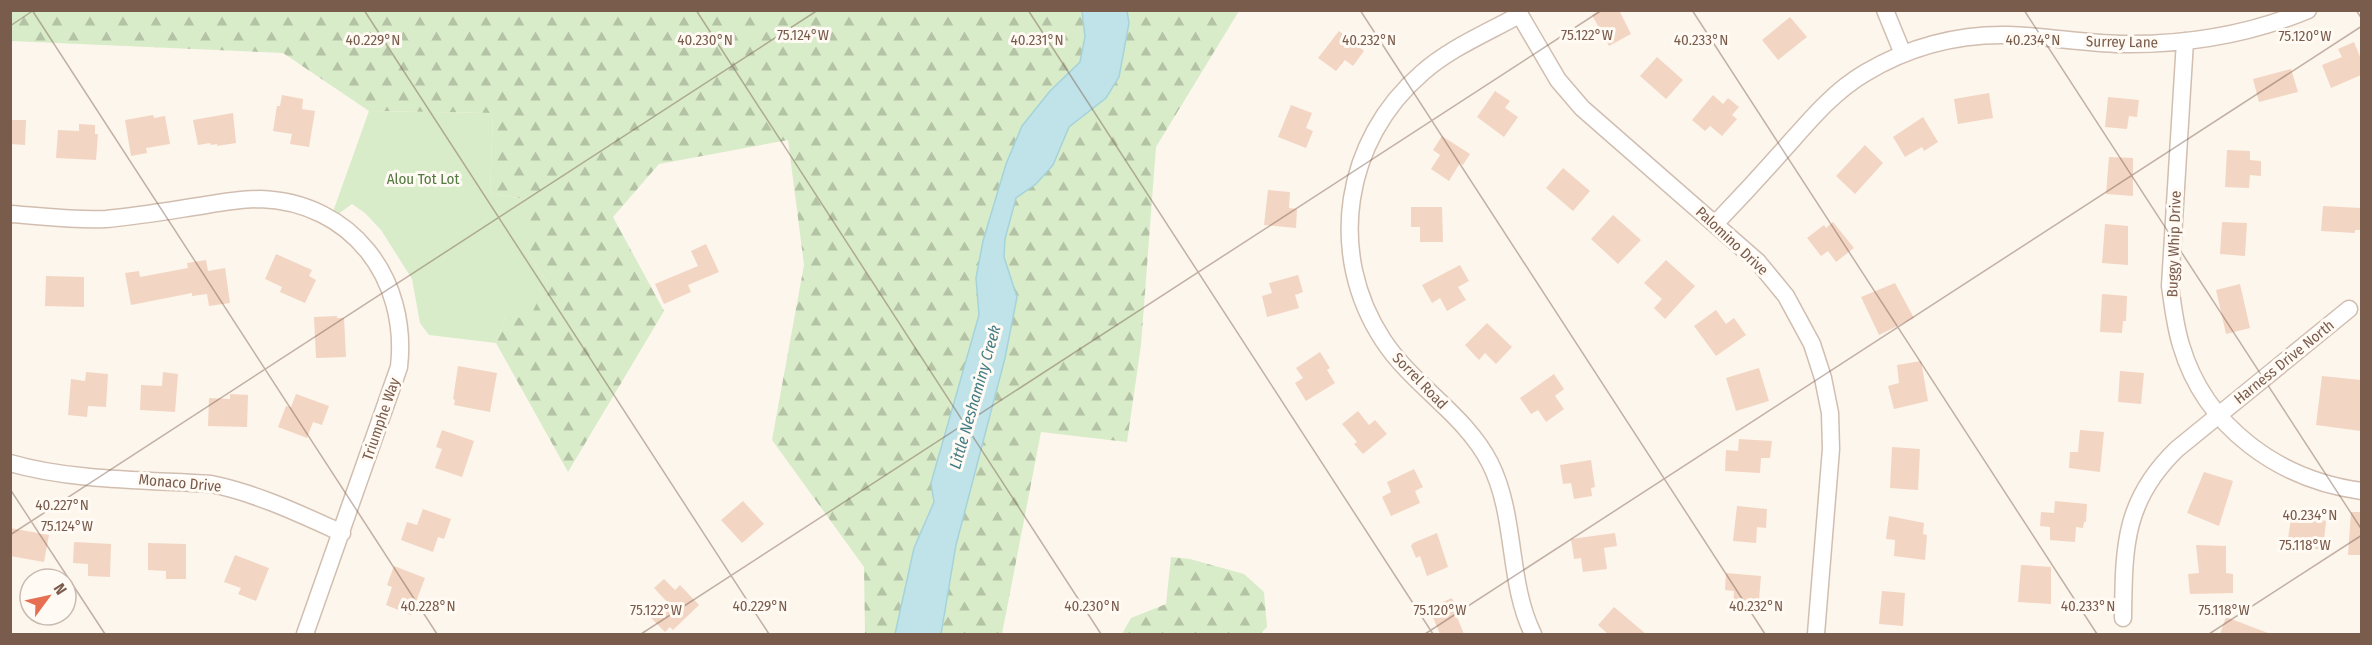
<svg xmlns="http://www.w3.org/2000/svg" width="2372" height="645" viewBox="0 0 2372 645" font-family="'Fira Sans Condensed',sans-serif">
  <defs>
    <pattern id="forest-firs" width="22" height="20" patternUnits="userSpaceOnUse" patternTransform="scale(1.5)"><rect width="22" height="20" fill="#d8ecc9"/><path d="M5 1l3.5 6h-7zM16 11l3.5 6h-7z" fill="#b4c2a5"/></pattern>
  </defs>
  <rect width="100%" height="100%" fill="#fdf6ec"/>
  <!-- forest -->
  <path fill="url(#forest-firs)" d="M 11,10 L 1239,11 L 1156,147 L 1141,345 L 1127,442 L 1041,432 L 1002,634 L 865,634 L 864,567 L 772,440 L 804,265 L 788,140 L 659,164 L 613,217 L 664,311 L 568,472 L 496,343 L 506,316 L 547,282 L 528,253 L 528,200 L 490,193 L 493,113 L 369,111 L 283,53 L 11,41 Z
    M 1171,557 L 1190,559 L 1244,574 L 1264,592 L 1267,627 L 1260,634 L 1122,634 L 1131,618 L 1166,604 Z"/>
  <!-- park -->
  <path fill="#d8ecc9" d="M 369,111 L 493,113 L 490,193 L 528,200 L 528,253 L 547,282 L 529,319 L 506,316 L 496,343 L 429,335 L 420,323 L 412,279 L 381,230 L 365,213 L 352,204 L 330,220 Z"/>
  <!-- water -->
  <path fill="#bfe3e8" stroke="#a5d3da" stroke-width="1.5" d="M 1082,11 L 1127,11 L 1129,23 L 1119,77 L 1106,98 L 1069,127 L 1053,165 L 1036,184 L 1016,198 L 1005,239 L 1004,257 L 1017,297 L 1005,358 L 956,545 L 941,634 L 895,634 L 914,548 L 934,502 L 931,483 L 979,315 L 976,278 L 983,241 L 1006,164 L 1022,126 L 1050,91 L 1080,62 L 1085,37 Z"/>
  <!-- building -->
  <path fill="#f3d5c3" d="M 1601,10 L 1619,10 L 1631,34 L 1609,46 L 1592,15 Z
    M 1790,17 L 1807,37 L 1778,60 L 1762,40 Z
    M 1339,31 L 1364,51 L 1353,66 L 1345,60 L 1336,71 L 1318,58 Z
    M 2354,42 L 2361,59 L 2361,75 L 2331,88 L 2322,65 L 2342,57 L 2338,49 Z
    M 1657,57 L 1683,80 L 1666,99 L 1640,76 Z
    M 2291,69 L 2298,92 L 2259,102 L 2253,79 Z
    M 1495,91 L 1510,101 L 1505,108 L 1518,117 L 1504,137 L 1477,117 Z
    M 1989,93 L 1993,118 L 1958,124 L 1954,99 Z
    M 282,95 L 303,99 L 302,109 L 315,111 L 309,147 L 290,144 L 292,134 L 273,131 L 277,106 L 280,106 Z
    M 1713,95 L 1723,104 L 1728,98 L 1739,107 L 1732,115 L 1737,119 L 1722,136 L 1710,126 L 1705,131 L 1692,120 Z
    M 2108,97 L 2139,100 L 2137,117 L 2129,116 L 2127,129 L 2105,127 Z
    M 1291,105 L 1312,113 L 1306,128 L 1313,131 L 1306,148 L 1278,137 Z
    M 233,113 L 236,143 L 217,146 L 217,144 L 211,145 L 210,143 L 198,145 L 193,120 Z
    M 153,115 L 154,118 L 165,116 L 170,144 L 146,148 L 147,153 L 131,156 L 125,120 Z
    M 1923,117 L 1938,142 L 1924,151 L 1922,147 L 1905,157 L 1893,137 Z
    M 10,120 L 26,120 L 25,145 L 10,144 Z
    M 79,124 L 95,125 L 95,134 L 98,134 L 96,160 L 56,158 L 58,130 L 79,131 Z
    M 1442,136 L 1470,154 L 1463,165 L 1460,163 L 1449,181 L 1431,169 L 1440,155 L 1433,150 Z
    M 1865,145 L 1883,163 L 1855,194 L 1836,176 Z
    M 2227,150 L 2250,151 L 2250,160 L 2261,161 L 2261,176 L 2250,175 L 2249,188 L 2225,187 Z
    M 2109,157 L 2133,158 L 2133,196 L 2106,194 Z
    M 1563,168 L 1590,191 L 1573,211 L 1546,188 Z
    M 1268,190 L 1290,192 L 1289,208 L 1297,209 L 1296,228 L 1264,225 Z
    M 2323,206 L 2361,208 L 2361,230 L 2355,230 L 2355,233 L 2321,231 Z
    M 1411,207 L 1442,207 L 1443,242 L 1420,242 L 1420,227 L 1411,227 Z
    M 1613,215 L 1641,240 L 1618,264 L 1591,239 Z
    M 1833,222 L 1854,248 L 1836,262 L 1828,251 L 1821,256 L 1807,238 L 1824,225 L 1826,228 Z
    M 2222,222 L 2247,223 L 2245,256 L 2220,254 Z
    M 2105,224 L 2128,226 L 2128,265 L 2102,263 Z
    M 706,244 L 719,272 L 688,285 L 691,292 L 664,304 L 655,284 L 698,266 L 691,251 Z
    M 276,254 L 312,270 L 309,276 L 316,280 L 305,303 L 280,292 L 282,287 L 265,279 Z
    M 206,260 L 208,271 L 225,268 L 230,303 L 209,306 L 207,294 L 192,296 L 192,293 L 131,305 L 125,273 L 139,271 L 140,277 L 188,268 L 187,263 Z
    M 1666,260 L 1695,286 L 1665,319 L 1654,308 L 1662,299 L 1644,283 Z
    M 1460,265 L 1469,281 L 1458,287 L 1466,300 L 1447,311 L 1440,298 L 1432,303 L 1422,285 Z
    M 1298,275 L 1303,292 L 1295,295 L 1299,308 L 1267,317 L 1262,296 L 1272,293 L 1269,283 Z
    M 46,276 L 84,277 L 84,307 L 45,306 Z
    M 1895,283 L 1914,318 L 1879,335 L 1861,297 Z
    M 2240,284 L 2250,328 L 2226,334 L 2216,290 Z
    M 2102,294 L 2127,296 L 2126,321 L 2123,321 L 2122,333 L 2100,332 Z
    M 1716,310 L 1726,324 L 1734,318 L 1746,335 L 1716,356 L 1694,326 Z
    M 337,316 L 337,318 L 344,318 L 346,357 L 316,358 L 314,317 Z
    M 1487,323 L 1512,347 L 1496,364 L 1485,353 L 1479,360 L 1465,345 Z
    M 1320,352 L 1330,368 L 1327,370 L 1335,383 L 1306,401 L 1295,383 L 1303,378 L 1296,368 Z
    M 1921,361 L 1928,401 L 1894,409 L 1888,386 L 1899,383 L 1897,365 Z
    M 458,366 L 497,373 L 490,412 L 454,405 L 455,400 L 453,399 Z
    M 1759,368 L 1769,401 L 1736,411 L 1726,378 Z
    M 2120,371 L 2144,373 L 2141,404 L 2118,402 Z
    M 86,372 L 108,374 L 106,407 L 88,406 L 87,417 L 68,415 L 71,379 L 85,381 Z
    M 163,372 L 178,374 L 175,412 L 140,410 L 141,385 L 162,386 Z
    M 1554,374 L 1564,389 L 1555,396 L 1564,409 L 1546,422 L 1538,410 L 1531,414 L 1520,398 Z
    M 2322,376 L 2361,380 L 2361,431 L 2316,425 Z
    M 230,394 L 248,395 L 247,427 L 208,426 L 209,398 L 230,399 Z
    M 296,394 L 329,406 L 322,425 L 313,422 L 307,438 L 278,427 L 286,406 L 291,407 Z
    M 1358,411 L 1369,425 L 1375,420 L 1387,434 L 1363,454 L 1354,444 L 1357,442 L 1342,424 Z
    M 442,430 L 474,441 L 462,477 L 435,468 L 442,449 L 436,447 Z
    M 2080,430 L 2104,432 L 2100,472 L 2069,468 L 2070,452 L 2078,452 Z
    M 1739,439 L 1772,441 L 1770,458 L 1761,458 L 1760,473 L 1725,471 L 1726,450 L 1738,451 Z
    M 1892,447 L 1920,449 L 1918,490 L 1890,488 Z
    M 1591,460 L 1595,487 L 1591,488 L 1592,496 L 1574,499 L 1571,483 L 1563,484 L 1560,465 Z
    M 1414,469 L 1423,487 L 1415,491 L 1420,503 L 1391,516 L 1382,497 L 1391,492 L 1387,482 Z
    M 2204,472 L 2233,481 L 2219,526 L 2187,513 Z
    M 743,501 L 764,524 L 742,543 L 721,520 Z
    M 2055,501 L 2087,504 L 2086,522 L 2084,522 L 2083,528 L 2076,527 L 2075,542 L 2050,540 L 2050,527 L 2040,526 L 2041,512 L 2054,513 Z
    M 1737,506 L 1767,509 L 1766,528 L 1757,527 L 1756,543 L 1733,541 Z
    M 423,509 L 451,519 L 444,539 L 438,537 L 433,552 L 401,540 L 407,522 L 417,525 Z
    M 2351,512 L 2361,512 L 2361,555 L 2348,555 Z
    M 2292,513 L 2326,521 L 2323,550 L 2287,544 Z
    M 1889,516 L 1924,523 L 1923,534 L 1927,535 L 1925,560 L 1894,556 L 1895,540 L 1886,539 Z
    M 10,528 L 49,535 L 44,562 L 10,556 Z
    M 1437,533 L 1448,567 L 1427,576 L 1420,556 L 1416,558 L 1411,546 L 1413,543 Z
    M 1615,533 L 1617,546 L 1604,548 L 1607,569 L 1583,572 L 1581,558 L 1574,559 L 1571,539 Z
    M 74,542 L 111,544 L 110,577 L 88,576 L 88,564 L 73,563 Z
    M 148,543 L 186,544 L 186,579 L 166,579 L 166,571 L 148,570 Z
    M 2196,545 L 2226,546 L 2226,573 L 2233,574 L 2233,593 L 2190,594 L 2188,574 L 2199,573 Z
    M 235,555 L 269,568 L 256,601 L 238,594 L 241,588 L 224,582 Z
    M 2021,565 L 2051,567 L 2051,604 L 2018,602 Z
    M 394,566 L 425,578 L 411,615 L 386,605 L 392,587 L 387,585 Z
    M 1726,573 L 1761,576 L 1758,612 L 1733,609 L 1734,591 L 1725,590 Z
    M 664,579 L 675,590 L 680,585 L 699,605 L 673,630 L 670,627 L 665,632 L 651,618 L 667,602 L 654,588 Z
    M 1882,591 L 1905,593 L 1903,626 L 1879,624 Z
    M 1452,598 L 1460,616 L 1457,617 L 1464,634 L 1440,634 L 1429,608 Z
    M 1614,607 L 1646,634 L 1608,634 L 1598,625 Z
    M 2226,617 L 2268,633 L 2268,634 L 2220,634 Z"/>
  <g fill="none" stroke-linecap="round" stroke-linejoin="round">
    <!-- minor casing -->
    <g stroke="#d1beb0" stroke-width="19">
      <path id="minor" d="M 1517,10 L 1558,80 L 1582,108 L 1758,262 L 1786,296 L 1812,344 L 1823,378 L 1830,413 L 1831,449 L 1816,634
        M 1885,10 L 1903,54
        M 1519,15 C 1487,33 1450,48 1422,73 C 1344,140 1326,253 1383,340 C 1413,386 1465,414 1490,463 C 1517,517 1507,581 1533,634
        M 2185,41 L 2170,286 C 2173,306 2175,326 2181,345 C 2205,427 2279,480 2362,491
        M 10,214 C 42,216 75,221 106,219 C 140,216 173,210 206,205 C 224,202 242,199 260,199 C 352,202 409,279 399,367 L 305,634
        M 1715,224 C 1739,199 1763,173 1786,147 C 1810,120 1833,92 1865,73 C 1908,47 1958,34 2008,35 C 2045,36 2083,43 2121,44 C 2185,45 2248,35 2308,10
        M 10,463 C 72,481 147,480 211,484 C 256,493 300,514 342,533
        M 2123,618 C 2124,548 2123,501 2177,449 L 2349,309"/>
    </g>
    <!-- minor -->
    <use href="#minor" stroke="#fff" stroke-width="16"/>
  </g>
  <!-- ticks -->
  <path fill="none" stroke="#7a5c4d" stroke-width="1.5" stroke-opacity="0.45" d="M 32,10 L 437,634M 364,10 L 769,634M 696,10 L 1101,634M 1028,10 L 1433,634M 1360,10 L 1765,634M 1692,10 L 2097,634M 2024,10 L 2362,530M 2356,10 L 2362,19M 10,26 L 34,10M 10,489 L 105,634M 10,535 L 818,10M 641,634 L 1602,10M 1425,634 L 2362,26M 2209,634 L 2362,535"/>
  <g text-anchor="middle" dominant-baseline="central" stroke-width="6" stroke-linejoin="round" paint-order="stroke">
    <!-- street labels -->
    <g font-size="15" fill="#7a5c4d" stroke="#fffaf3">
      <text transform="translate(2122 42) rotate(1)">Surrey Lane</text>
      <text transform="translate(1732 241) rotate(43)">Palomino Drive</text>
      <text transform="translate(2174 244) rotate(-88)">Buggy Whip Drive</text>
      <text transform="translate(2284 362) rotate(-39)">Harness Drive North</text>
      <text transform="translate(1420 381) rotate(46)">Sorrel Road</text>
      <text transform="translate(381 419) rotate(-71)">Triumphe Way</text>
      <text transform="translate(180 483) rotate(5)">Monaco Drive</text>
    </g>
    <!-- park labels -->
    <g font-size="15" fill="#537a41" stroke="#fffaf3">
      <text x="423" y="179">Alou Tot Lot</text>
    </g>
    <!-- water labels -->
    <g font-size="16" font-style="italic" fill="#437c86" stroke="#fffaf3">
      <text transform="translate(975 397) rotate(-74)">Little Neshaminy Creek</text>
    </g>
  </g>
  <g font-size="15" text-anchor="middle" fill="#7a5c4d" stroke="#fffaf3" stroke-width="6" stroke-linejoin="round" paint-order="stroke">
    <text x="803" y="40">75.124°W</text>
    <text x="1587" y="40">75.122°W</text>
    <text x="2305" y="41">75.120°W</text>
    <text x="1369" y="45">40.232°N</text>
    <text x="1701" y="45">40.233°N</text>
    <text x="2033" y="45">40.234°N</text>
    <text x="373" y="45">40.229°N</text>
    <text x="705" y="45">40.230°N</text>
    <text x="1037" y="45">40.231°N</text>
    <text x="62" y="510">40.227°N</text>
    <text x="2310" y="520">40.234°N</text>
    <text x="67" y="531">75.124°W</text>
    <text x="2305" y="550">75.118°W</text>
    <text x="428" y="611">40.228°N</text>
    <text x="760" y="611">40.229°N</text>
    <text x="1092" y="611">40.230°N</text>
    <text x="1756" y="611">40.232°N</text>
    <text x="2088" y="611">40.233°N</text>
    <text x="656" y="615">75.122°W</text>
    <text x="1440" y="615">75.120°W</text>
    <text x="2224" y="615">75.118°W</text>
  </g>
  <!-- border -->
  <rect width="2372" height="645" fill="none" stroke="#7a5c4d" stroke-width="24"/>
  <!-- north arrow -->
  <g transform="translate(48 597) rotate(57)"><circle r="28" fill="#fffaf3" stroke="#cabbb1" stroke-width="1.5"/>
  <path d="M0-4.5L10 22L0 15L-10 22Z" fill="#e76f51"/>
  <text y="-9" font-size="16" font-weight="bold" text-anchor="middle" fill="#7a5c4d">N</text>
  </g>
</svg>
